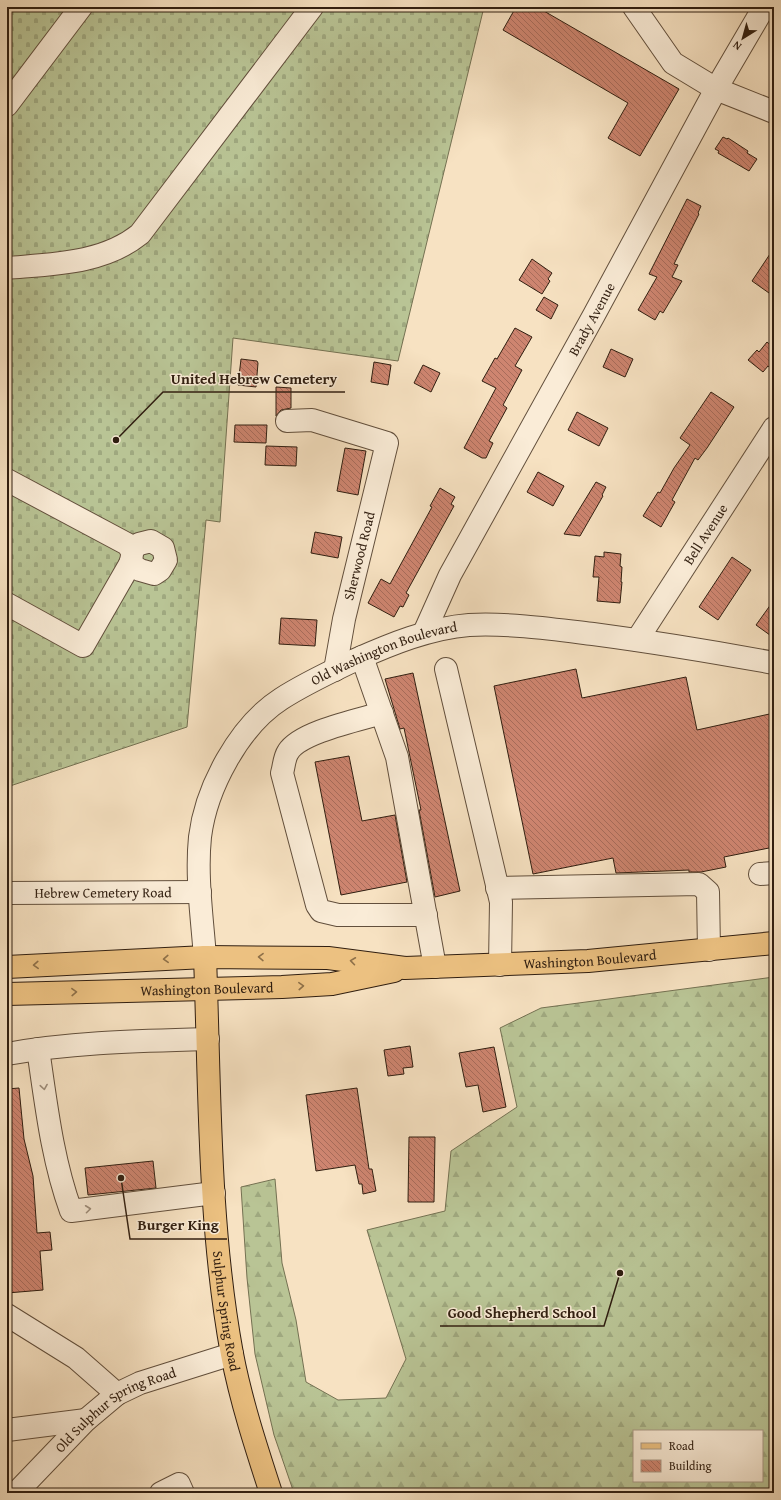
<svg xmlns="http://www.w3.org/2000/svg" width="781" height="1500" viewBox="0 0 781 1500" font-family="'Gentium Book Plus',serif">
  <defs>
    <pattern id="forest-firs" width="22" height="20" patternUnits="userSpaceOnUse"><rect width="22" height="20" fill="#b9c495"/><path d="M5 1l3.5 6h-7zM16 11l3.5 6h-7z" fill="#9fa87f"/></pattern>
    <pattern id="cemetery-stones" width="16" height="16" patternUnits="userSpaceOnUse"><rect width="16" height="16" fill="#b9c495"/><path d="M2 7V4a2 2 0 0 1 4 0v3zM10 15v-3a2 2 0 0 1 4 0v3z" fill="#9fa87f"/></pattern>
    <pattern id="building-back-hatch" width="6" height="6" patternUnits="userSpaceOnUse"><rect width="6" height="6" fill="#ce8570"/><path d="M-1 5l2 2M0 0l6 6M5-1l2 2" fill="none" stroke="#a86c5b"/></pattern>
  </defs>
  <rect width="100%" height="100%" fill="#f7e2c2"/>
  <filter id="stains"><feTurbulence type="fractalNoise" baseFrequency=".005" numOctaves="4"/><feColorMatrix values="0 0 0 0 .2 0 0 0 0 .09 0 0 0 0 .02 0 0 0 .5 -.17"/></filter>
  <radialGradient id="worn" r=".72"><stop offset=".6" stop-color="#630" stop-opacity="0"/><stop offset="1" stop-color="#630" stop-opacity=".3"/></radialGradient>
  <!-- forest -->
  <path fill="url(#forest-firs)" stroke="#747152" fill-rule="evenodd" d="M 774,977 L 774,1493 L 294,1493 L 274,1435 L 255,1354 L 247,1278 L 241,1187 L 275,1179 L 282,1263 L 296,1320 L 306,1382 L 338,1400 L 386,1398 L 406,1359 L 367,1230 L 445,1211 L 451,1151 L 517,1107 L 500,1028 L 541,1008 ZM 634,1431 L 762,1431 L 762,1481 L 634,1481 Z"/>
  <!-- cemetery -->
  <path fill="url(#cemetery-stones)" stroke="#747152" d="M 7,7 L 484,7 L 398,361 L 233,338 L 220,522 L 206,520 L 187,727 L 7,787 Z"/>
  <!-- building -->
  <path fill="url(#building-back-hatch)" stroke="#301e10" d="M 516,7 L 537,7 L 679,89 L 640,156 L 608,138 L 628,103 L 503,30 Z
    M 723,137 L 727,139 L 728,138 L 748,151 L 747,153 L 757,159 L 749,171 L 718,153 L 719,151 L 715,149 Z
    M 687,199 L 701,206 L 698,213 L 699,214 L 674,264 L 678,265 L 672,277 L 682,281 L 663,313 L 660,311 L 655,320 L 638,310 L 657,277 L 649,274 Z
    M 774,248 L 774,286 L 769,293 L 752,281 Z
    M 532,259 L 552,273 L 548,279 L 550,281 L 542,294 L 519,280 Z
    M 544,297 L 558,305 L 551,319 L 536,310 Z
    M 515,328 L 532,337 L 515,366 L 522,370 L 503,405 L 507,408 L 489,441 L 493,443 L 486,458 L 482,458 L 464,448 L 496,388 L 482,381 L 495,358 L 497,359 Z
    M 767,342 L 774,348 L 774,371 L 768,366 L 763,372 L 748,360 L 757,350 L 759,352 Z
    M 611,349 L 633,359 L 625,377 L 603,367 Z
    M 241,359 L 257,361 L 258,363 L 256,387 L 238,385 Z
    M 374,362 L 391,365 L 388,385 L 371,382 Z
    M 423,365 L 440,373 L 431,392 L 414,383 Z
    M 276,387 L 291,388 L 291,408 L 281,410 L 276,416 Z
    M 711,392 L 734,407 L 707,448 L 698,460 L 695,458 L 672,500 L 675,502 L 661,527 L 643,516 L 658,492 L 660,493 L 674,468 L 690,445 L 680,438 Z
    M 577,412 L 608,428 L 599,446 L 568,430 Z
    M 235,425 L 267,425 L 266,443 L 234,442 Z
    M 266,446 L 297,447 L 296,466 L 265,465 Z
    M 345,448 L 366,451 L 358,495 L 337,491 Z
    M 538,472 L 564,486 L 553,506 L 527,492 Z
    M 596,482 L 606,487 L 602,495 L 603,496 L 580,536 L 564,534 Z
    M 440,488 L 455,497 L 451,504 L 454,506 L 406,593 L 409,595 L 403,607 L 400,606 L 394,617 L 368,603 L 381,579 L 390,584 L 432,507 L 430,506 Z
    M 315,532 L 342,537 L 338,558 L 311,553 Z
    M 604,552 L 621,554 L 620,566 L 622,567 L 621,582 L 622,582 L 620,603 L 597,601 L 599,577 L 593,577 L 595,556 L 604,557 Z
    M 732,557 L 751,570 L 718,620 L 699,607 Z
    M 774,600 L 774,638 L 756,625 Z
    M 281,618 L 317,620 L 315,646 L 279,644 Z
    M 576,669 L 582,698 L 686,677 L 697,730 L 774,713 L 774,847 L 724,857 L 726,867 L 701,872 L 689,872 L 689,870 L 616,873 L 613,858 L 533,874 L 494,686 Z
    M 413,673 L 460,891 L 435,897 L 419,810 L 421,810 L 404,728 L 400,729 L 385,679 Z
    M 349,756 L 362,821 L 395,815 L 407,882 L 341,895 L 315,762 Z
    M 410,1046 L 413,1067 L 403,1068 L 404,1074 L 388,1076 L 384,1050 Z
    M 494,1047 L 506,1107 L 483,1112 L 478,1085 L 466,1087 L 459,1053 Z
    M 19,1088 L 24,1139 L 33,1176 L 37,1233 L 50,1232 L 52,1250 L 40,1251 L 43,1290 L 7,1293 L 7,1089 Z
    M 357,1088 L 369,1169 L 372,1169 L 376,1191 L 363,1194 L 362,1184 L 359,1184 L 355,1165 L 316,1171 L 306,1095 Z
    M 409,1137 L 435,1137 L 434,1202 L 408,1202 Z
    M 153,1161 L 156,1188 L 88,1195 L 85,1168 Z"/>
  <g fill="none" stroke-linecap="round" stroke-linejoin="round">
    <!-- minor casing -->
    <g stroke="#624f3c" stroke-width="24">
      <g id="minor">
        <path d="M 634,7 L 673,63 L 716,89 L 774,112"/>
        <path d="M 7,105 L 81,7"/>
        <path d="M 7,268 C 52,264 103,264 140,234 L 312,7"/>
        <path d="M 287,421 L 312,420 L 387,443 L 344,619 L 335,670"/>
        <path d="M 7,480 L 127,544 C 133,551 133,555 130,564 L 83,646 L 7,604"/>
        <path d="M 130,564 L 140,570 L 154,574 L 160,570 L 166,560 L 163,548 L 151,541 L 139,544 L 132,550"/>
        <path id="s1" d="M 424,633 L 450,575 L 594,315 L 716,89 L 764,7"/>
        <path id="s2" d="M 637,640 L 774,428"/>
        <path d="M 362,657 L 397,757 L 435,967"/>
        <path d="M 446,669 L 501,902 L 500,965"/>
        <path d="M 382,713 C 359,720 300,732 288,752 C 284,758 284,767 282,773 L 317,905 L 321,911 L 338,915 L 426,915"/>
        <path d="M 760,874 L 774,873"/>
        <path d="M 497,888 L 699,884 L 708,892 L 709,950"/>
        <path id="s3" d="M 7,893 L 200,892"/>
        <path id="s4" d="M 205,957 C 202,917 196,876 200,837 C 206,788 239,726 281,699 C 304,684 330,672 355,660 C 391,644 430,628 469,625 C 510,623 552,629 593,634 C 653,642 714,652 774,663"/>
        <path d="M 38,1049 C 46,1103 52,1159 71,1211 L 214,1193"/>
        <path d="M 7,1054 C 73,1042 141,1041 208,1039"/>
        <path d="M 7,1315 L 76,1358 L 117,1394"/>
        <path d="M 7,1430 L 86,1420"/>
        <path id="s5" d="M 16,1493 L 86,1420 L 117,1394 L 140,1383 L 232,1354"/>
        <path d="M 161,1493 L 179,1484 L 183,1493"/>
      </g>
    </g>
    <!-- major casing -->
    <g stroke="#301e10" stroke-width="24">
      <g id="major">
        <path id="s6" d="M 205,957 C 210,1089 208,1223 232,1354 C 241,1401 256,1447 271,1493"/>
        <path id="s7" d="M 7,967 L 205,957 L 328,958 L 405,968 L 588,961 L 774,943"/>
        <path id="s8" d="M 7,994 L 282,987 L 332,984 L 394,971"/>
      </g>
    </g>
    <!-- minor -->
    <use href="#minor" stroke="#faecd7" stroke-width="22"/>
    <!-- major -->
    <use href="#major" stroke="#ecc181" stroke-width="22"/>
  </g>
  <!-- one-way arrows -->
  <defs><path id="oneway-chevron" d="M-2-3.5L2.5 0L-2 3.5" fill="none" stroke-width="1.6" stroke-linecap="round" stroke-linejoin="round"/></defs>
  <g stroke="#8e7048">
    <use href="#oneway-chevron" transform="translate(261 957) rotate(-179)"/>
    <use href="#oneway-chevron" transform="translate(166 959) rotate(177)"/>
    <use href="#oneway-chevron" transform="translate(353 961) rotate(-172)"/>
    <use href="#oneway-chevron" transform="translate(36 965) rotate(177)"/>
    <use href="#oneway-chevron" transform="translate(301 986) rotate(-3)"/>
    <use href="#oneway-chevron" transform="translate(74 992) rotate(-2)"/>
  </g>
  <g stroke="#9f8f7d">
    <use href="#oneway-chevron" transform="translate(44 1087) rotate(81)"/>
    <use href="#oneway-chevron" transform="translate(88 1209) rotate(-7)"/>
  </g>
  <g text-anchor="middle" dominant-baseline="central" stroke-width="3" stroke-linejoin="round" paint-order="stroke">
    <!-- street labels -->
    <g font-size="14" fill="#301e10" stroke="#faecd7">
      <text stroke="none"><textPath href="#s1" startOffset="356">Brady Avenue</textPath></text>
      <text stroke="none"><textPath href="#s2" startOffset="126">Bell Avenue</textPath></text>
      <text transform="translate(359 556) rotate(-76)">Sherwood Road</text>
      <text stroke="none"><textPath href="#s4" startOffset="398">Old Washington Boulevard</textPath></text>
      <text stroke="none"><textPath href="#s3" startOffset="96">Hebrew Cemetery Road</textPath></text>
      <text stroke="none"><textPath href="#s7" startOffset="584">Washington Boulevard</textPath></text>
      <text stroke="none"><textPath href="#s8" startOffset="200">Washington Boulevard</textPath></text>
      <text stroke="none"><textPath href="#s6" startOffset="355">Sulphur Spring Road</textPath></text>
      <text stroke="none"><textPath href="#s5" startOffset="132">Old Sulphur Spring Road</textPath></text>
    </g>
  </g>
  <!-- callouts -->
  <path fill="none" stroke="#301e10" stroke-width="1.5" d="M116 440L163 392H345M121 1178L130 1239H227M620 1273L604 1326H440"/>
  <g fill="#301e10" stroke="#faecd7" stroke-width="1.5">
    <circle cx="116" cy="440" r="4"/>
    <circle cx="121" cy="1178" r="4"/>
    <circle cx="620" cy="1273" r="4"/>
  </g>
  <g font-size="15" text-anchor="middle" font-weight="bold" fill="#301e10" stroke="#faecd7" stroke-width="3" stroke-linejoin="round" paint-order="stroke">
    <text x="254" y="384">United Hebrew Cemetery</text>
    <text x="178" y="1230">Burger King</text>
    <text x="522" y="1318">Good Shepherd School</text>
  </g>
  <!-- margin -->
  <rect width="781" height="1500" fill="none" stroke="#f7e2c2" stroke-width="24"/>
  <rect x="8" y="8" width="765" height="1484" fill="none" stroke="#301e10" stroke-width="2"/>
  <rect x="12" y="12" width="757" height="1476" fill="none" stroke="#301e10"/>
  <!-- legend -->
  <rect x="633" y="1430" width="130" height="52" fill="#faecd7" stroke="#a99a87"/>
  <rect x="641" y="1443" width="20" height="6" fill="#ecc181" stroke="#a99a87"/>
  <text x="669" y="1450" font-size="12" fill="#301e10">Road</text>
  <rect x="641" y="1460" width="20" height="12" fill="url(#building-back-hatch)" stroke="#a99a87"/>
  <text x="669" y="1470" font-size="12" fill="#301e10">Building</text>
  <!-- north arrow -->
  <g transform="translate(743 38) rotate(217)" stroke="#faecd7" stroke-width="3" paint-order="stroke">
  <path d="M0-3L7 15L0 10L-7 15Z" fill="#301e10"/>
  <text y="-6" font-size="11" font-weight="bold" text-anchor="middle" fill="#301e10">N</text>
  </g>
  <rect width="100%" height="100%" filter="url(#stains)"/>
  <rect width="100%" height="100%" fill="url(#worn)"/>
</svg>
